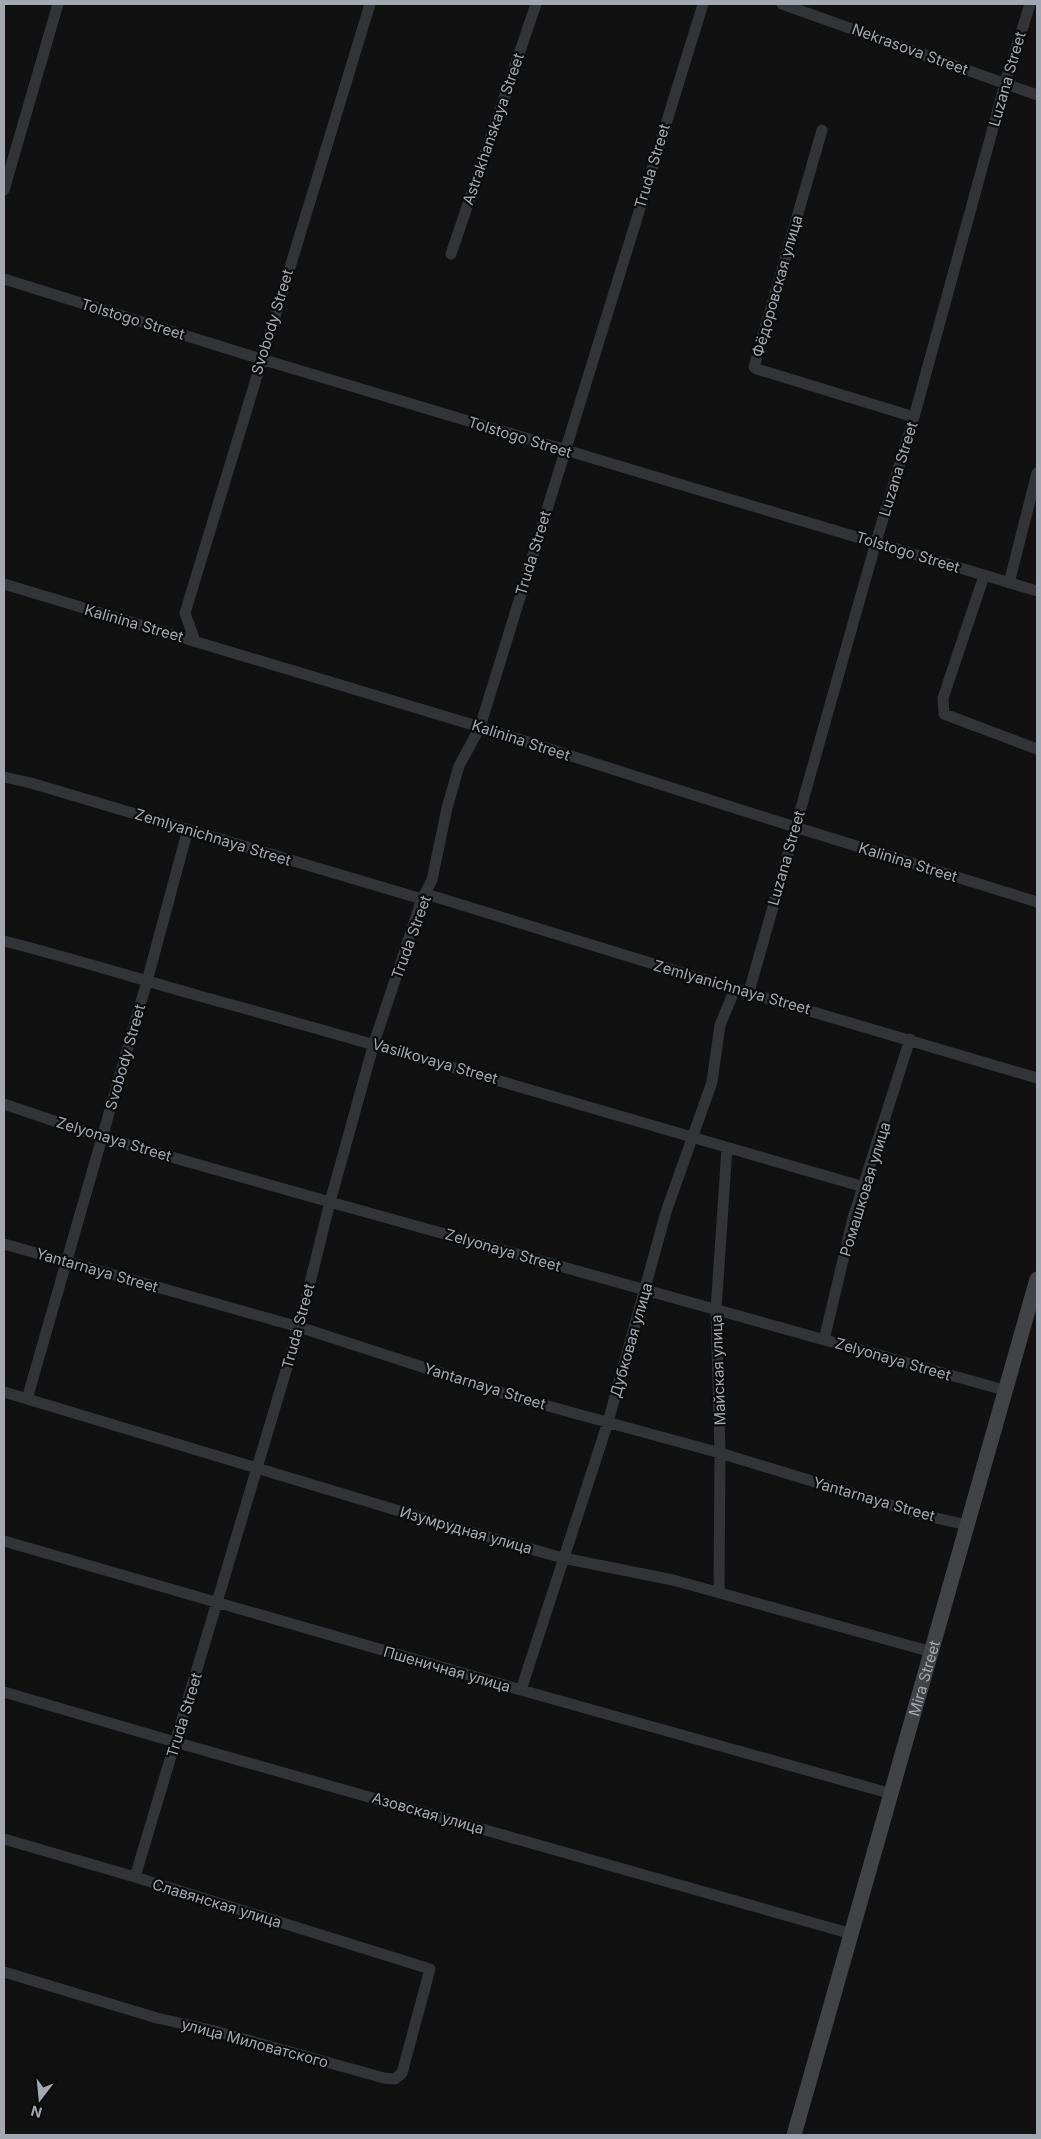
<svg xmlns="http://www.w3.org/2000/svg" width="1041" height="2139" viewBox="0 0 1041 2139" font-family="Inter,sans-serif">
  <rect width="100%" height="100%" fill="#111112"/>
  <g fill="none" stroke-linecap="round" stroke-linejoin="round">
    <!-- street -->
    <path stroke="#323437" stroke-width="11" d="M 782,4 L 1037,95
      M 822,130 L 754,367 L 757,369 L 914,417
      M 4,190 L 58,4
      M 451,254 L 536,4
      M 4,279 L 261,359 L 1037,591
      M 984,576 L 943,698 L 944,714 L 1037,749
      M 1009,583 L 1037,473
      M 4,584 L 480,727 L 795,827 L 1037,902
      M 195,641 L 185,613 L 370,4
      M 4,777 L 31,783 L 422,899
      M 426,894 L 735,989 L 1037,1078
      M 4,941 C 71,958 136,978 203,997 C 424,1057 644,1124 864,1187
      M 749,992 L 876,542 L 914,417 L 1005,84 L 1030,4
      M 4,1104 L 101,1137 L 330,1202 L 1004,1390
      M 4,1244 L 299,1327 L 515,1397 L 720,1453 L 923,1515 L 967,1525
      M 824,1340 L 853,1218 L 910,1039
      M 4,1392 L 446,1525 L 563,1558 L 673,1580 L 932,1652
      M 27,1399 L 147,981 L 188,829
      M 4,1541 L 521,1690 L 892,1794
      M 719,1593 L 720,1453 L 716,1310 L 727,1148
      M 521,1690 L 608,1422 L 666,1212 L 712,1082 L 720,1025 L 735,989
      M 4,1692 L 175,1742 L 852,1934
      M 4,1839 L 135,1877 L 430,1969 L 402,2073 L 395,2079 L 384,2078 L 215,2031 L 157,2018 L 4,1972
      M 135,1877 L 299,1327 L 330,1202 L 374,1043 L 422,899 L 432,880 L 447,808 L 459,766 L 480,727 L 703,4"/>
    <!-- secondary -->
    <path stroke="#414347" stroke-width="15" id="s1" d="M 794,2135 L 1037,1279"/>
  </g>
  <g text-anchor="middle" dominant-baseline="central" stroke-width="4.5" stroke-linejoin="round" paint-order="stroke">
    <!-- street labels -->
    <g font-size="15" fill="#a3a9b2" stroke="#0c0c0d">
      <text transform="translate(910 49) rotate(20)">Nekrasova Street</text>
      <text transform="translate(1007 79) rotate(-74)">Luzana Street</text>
      <text transform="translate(493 129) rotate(-71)">Astrakhanskaya Street</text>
      <text transform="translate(652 166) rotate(-73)">Truda Street</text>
      <text transform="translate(777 286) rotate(-74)">Фёдоровская улица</text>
      <text transform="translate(133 319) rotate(17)">Tolstogo Street</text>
      <text transform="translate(272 322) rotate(-73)">Svobody Street</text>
      <text transform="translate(520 437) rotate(17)">Tolstogo Street</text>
      <text transform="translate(898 469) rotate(-73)">Luzana Street</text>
      <text transform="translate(908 552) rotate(17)">Tolstogo Street</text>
      <text transform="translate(533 553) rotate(-73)">Truda Street</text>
      <text transform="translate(134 623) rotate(16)">Kalinina Street</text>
      <text transform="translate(521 740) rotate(18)">Kalinina Street</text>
      <text transform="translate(213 837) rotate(17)">Zemlyanichnaya Street</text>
      <text transform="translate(786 858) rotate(-74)">Luzana Street</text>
      <text transform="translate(908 862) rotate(17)">Kalinina Street</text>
      <text transform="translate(411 937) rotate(-70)">Truda Street</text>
      <text transform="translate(732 987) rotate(16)">Zemlyanichnaya Street</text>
      <text transform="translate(125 1057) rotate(-74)">Svobody Street</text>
      <text transform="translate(435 1061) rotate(16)">Vasilkovaya Street</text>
      <text transform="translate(114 1139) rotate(17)">Zelyonaya Street</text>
      <text transform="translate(865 1189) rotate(-73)">Ромашковая улица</text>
      <text transform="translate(503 1250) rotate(16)">Zelyonaya Street</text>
      <text transform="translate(97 1270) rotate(16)">Yantarnaya Street</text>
      <text transform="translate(298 1326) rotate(-75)">Truda Street</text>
      <text transform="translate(631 1340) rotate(-74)">Дубковая улица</text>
      <text transform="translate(893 1359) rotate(16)">Zelyonaya Street</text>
      <text transform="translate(718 1370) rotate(-92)">Майская улица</text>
      <text transform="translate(485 1386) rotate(17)">Yantarnaya Street</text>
      <text transform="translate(874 1499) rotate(16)">Yantarnaya Street</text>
      <text transform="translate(466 1530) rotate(16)">Изумрудная улица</text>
      <text transform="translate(447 1669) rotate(16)">Пшеничная улица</text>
      <text stroke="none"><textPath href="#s1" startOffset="475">Mira Street</textPath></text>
      <text transform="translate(184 1715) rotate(-73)">Truda Street</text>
      <text transform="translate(428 1813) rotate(16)">Азовская улица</text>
      <text transform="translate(217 1903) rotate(17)">Славянская улица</text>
      <text transform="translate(255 2043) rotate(15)">улица Миловатского</text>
    </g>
  </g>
  <!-- border -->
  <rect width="1041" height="2139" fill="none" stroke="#a3a9b2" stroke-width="10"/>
  <!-- north arrow -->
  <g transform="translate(40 2099) rotate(196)" stroke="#0c0c0d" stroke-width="4" paint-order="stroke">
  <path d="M0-4L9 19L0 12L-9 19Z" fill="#a3a9b2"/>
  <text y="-8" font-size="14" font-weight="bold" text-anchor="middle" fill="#a3a9b2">N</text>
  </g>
</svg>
